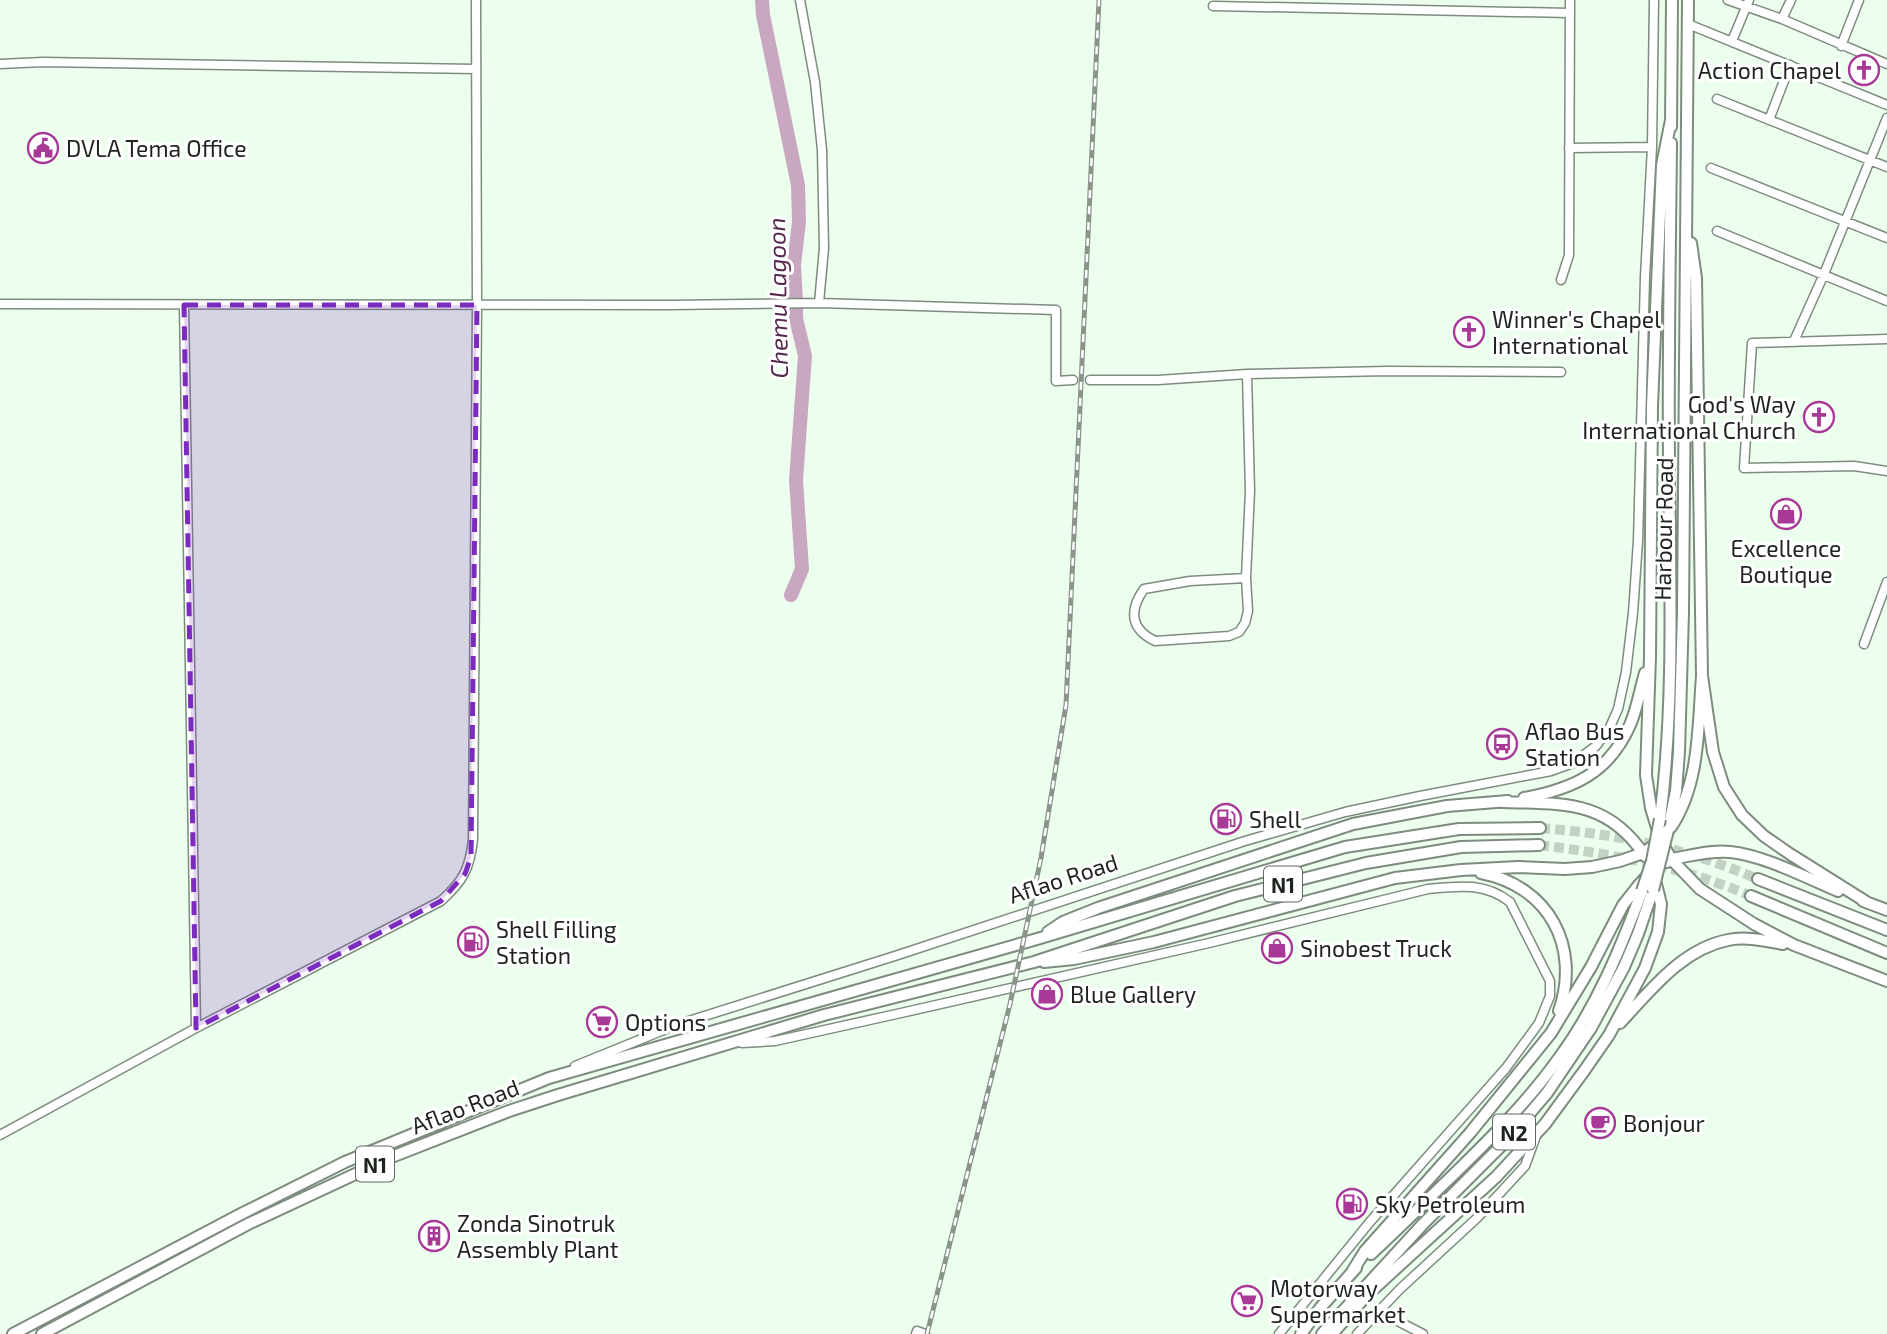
<svg xmlns="http://www.w3.org/2000/svg" width="1887" height="1334" viewBox="0 0 1887 1334" font-family="'Exo 2',sans-serif">
  <rect width="100%" height="100%" fill="#ecfeee"/>
  <g fill="none" stroke-linecap="round" stroke-linejoin="round">
    <!-- river -->
    <path stroke="#c9a7c0" stroke-width="14" d="M 762,0 L 763,15 L 798,185 L 799,222 L 794,265 L 796,301 L 796,318 L 805,356 L 796,480 L 802,569 L 791,595"/>
    <!-- highway-tunnel -->
    <path stroke="#c3d2c4" stroke-width="10" stroke-dasharray="10 5" stroke-linecap="butt" d="M 1540,828 C 1620,834 1684,848 1758,879
      M 1539,845 C 1613,854 1683,867 1751,896"/>
    <!-- minor casing -->
    <g stroke="#7d8c7e" stroke-width="11">
      <path id="minor" d="M 800,0 L 815,82 L 822,150 L 824,248 L 819,303
        M 1728,0 L 1782,19 L 1887,64
        M 1213,6 L 1570,13
        M 1782,19 L 1791,0
        M 1688,24 L 1887,105
        M 1732,41 L 1749,0
        M 1841,46 L 1859,0
        M 0,64 L 43,62 L 476,69
        M 1717,99 L 1887,167
        M 1769,120 L 1790,65
        M 1569,148 L 1652,147
        M 1711,168 L 1887,238
        M 1717,231 L 1887,301
        M 1561,280 L 1569,255 L 1570,0
        M 0,304 L 670,305 L 819,303 L 1056,310 L 1056,381 L 1073,380
        M 184,305 L 196,1028
        M 1887,339 L 1752,343 L 1744,468 L 1854,466 L 1887,471
        M 1794,341 L 1824,274 L 1887,118
        M 1090,380 L 1158,380 L 1247,374 L 1388,371 L 1561,372
        M 1246,578 L 1190,581 L 1144,589 C 1129,610 1130,629 1155,641 L 1229,636 L 1239,632 L 1245,623 L 1248,611 L 1246,578 L 1250,491 L 1247,374
        M 1864,644 L 1887,582
        M 742,1043 L 775,1041 L 901,1013 L 1209,943 L 1428,889 C 1458,886 1484,882 1510,902 L 1550,981 L 1550,996 L 1539,1023 L 1506,1068 L 1369,1223 L 1279,1334
        M 575,1066 L 676,1025 L 898,955 L 1245,841 L 1345,812 L 1420,796 L 1551,771 L 1573,763 L 1596,746 L 1610,727 L 1618,709 L 1626,672 L 1633,613 L 1638,541 L 1645,277 L 1652,147 L 1654,0
        M 0,1135 L 196,1028 L 441,901 C 463,881 470,869 473,839 L 477,305 L 476,0
        M 1378,1311 L 1423,1334
        M 916,1334 L 917,1331 L 925,1334
        M 1357,1334 L 1400,1289 L 1477,1218 L 1525,1166 L 1536,1136"/>
    </g>
    <!-- highway casing -->
    <g stroke="#7d8c7e" stroke-width="14">
      <path id="highway" d="M 1671,120 L 1662,165 L 1652,406 L 1650,657 L 1646,775 L 1651,808 L 1661,841 L 1671,859 L 1700,889 L 1754,924 L 1794,945 L 1887,981
        M 1671,127 L 1672,0
        M 1691,243 L 1696,278 L 1702,676 L 1713,752 L 1724,787 L 1742,815 L 1764,836 L 1790,854 L 1868,903
        M 1524,798 C 1573,789 1609,773 1630,725 C 1637,709 1640,690 1645,673
        M 1502,802 C 1563,804 1607,799 1645,856
        M 1660,819 C 1675,701 1670,581 1669,462 C 1668,356 1670,249 1671,143
        M 1671,827 C 1700,784 1698,726 1702,676
        M 1668,830 L 1676,791 L 1679,752 L 1683,612 L 1688,0
        M 1667,862 L 1671,859 C 1690,856 1710,850 1730,852 C 1763,855 1807,878 1838,891
        M 1481,873 C 1549,886 1581,947 1559,1011
        M 1758,879 L 1887,930
        M 1751,896 L 1887,953
        M 1863,901 L 1887,910
        M 1048,932 L 1063,922 L 1098,908 L 1353,824 L 1447,806 L 1508,801
        M 1044,962 L 1074,959 L 1154,942 L 1395,878 L 1461,870 L 1518,867 L 1565,869 L 1592,867 L 1620,861 L 1643,853 L 1659,842
        M 1620,1023 C 1651,990 1682,949 1728,940 C 1746,936 1766,941 1783,944
        M 1371,1254 C 1397,1230 1422,1205 1448,1180 C 1487,1142 1527,1103 1559,1058 C 1596,1008 1620,950 1642,891
        M 1352,1272 L 1365,1251 L 1470,1133 L 1551,1033 L 1591,967 L 1623,905 L 1638,886 L 1648,875
        M 13,1334 L 243,1213 L 345,1162 L 549,1078 L 1037,939 L 1345,847 L 1459,829 L 1540,828
        M 42,1334 L 248,1224 L 394,1156 L 509,1111 L 558,1095 L 824,1015 L 1034,962 L 1235,896 L 1366,863 L 1461,847 L 1539,845
        M 1301,1334 L 1321,1307 L 1356,1268
        M 1322,1334 L 1423,1224 L 1508,1139 L 1547,1093 L 1591,1028 L 1624,967 L 1638,934 L 1653,890
        M 1332,1334 L 1367,1295 L 1496,1177 L 1545,1124 L 1584,1071 L 1609,1035 L 1645,968 L 1658,932 L 1661,904 L 1655,880"/>
    </g>
    <!-- minor -->
    <use href="#minor" stroke="#fff" stroke-width="8"/>
    <!-- highway -->
    <use href="#highway" stroke="#fff" stroke-width="10"/>
    <!-- rail casing -->
    <g stroke="#89958a" stroke-width="5">
      <path id="rail" d="M 927,1334 L 1010,1004 L 1041,858 L 1066,705 L 1099,0"/>
    </g>
    <!-- rail -->
    <use href="#rail" stroke="#fff" stroke-width="2.5" stroke-dasharray="8" stroke-linecap="butt"/>
    <!-- highway-bridge casing -->
    <g stroke="#7d8c7e" stroke-width="14" stroke-linecap="butt">
      <path id="highway-bridge" d="M 1653,890 L 1668,830
        M 1642,891 L 1652,861 L 1660,819"/>
    </g>
    <!-- highway-bridge -->
    <use href="#highway-bridge" stroke="#fff" stroke-width="10"/>
  </g>
  <!-- marked area -->
  <path fill="#7b2cbf" fill-opacity="0.2" stroke="#7b2cbf" stroke-width="5" stroke-dasharray="14 9" stroke-linejoin="round" d="M 184,305 L 477,305 L 471,857 L 465,874 L 441,901 L 196,1028 Z"/>
  <!-- icons -->
  <defs>
    <g id="church-ring" transform="scale(1.575)"><circle r="9.5" fill="#fff" stroke="#a83996" stroke-width="1.5"/><path d="M-1.2-6h2.4v3.5h3.3v2.4h-3.3V6h-2.4V-.1h-3.3v-2.4h3.3Z" fill="#a83996"/></g>
    <g id="civic-ring" transform="scale(1.575)"><circle r="9.5" fill="#fff" stroke="#a83996" stroke-width="1.5"/><path d="M-.6-6.5H3V-4.5H.6V-3L4-1V1h2V6H-6V1h2V-1L-.6-3ZM-1.2 2.5V6h2.4V2.5Z" fill="#a83996"/></g>
    <g id="shop-ring" transform="scale(1.575)"><circle r="9.5" fill="#fff" stroke="#a83996" stroke-width="1.5"/><path d="M-5-2.5h2.3a2.7 3.5 0 0 1 5.4 0H5L5.5 6h-11ZM-1.5-2.5h3a1.5 2.3 0 0 0-3 0Z" fill="#a83996"/></g>
    <g id="bus-ring" transform="scale(1.575)"><circle r="9.5" fill="#fff" stroke="#a83996" stroke-width="1.5"/><path d="M-5-6H5V4H4V6H2V4H-2V6H-4V4H-5ZM-3.5-4V0h7V-4ZM-3.5 1.2v1.5H-2V1.2ZM2 1.2v1.5H3.5V1.2Z" fill="#a83996"/></g>
    <g id="fuel-ring" transform="scale(1.575)"><circle r="9.5" fill="#fff" stroke="#a83996" stroke-width="1.5"/><path d="M-5.5-6h7V0h2V4h1.3V-2.5L3-4.5l.8-.8L6-3V5H2.5V1h-1V6h-7ZM-4.2-4.7v3.2H.2V-4.7Z" fill="#a83996"/></g>
    <g id="supermarket-ring" transform="scale(1.575)"><circle r="9.5" fill="#fff" stroke="#a83996" stroke-width="1.5"/><path d="M-6-5.5h2.5l.6 2H6L4.5 2H-2.5L-4.4-4H-6ZM-1.5 3.2a1.3 1.3 0 1 0 .1 0ZM3 3.2a1.3 1.3 0 1 0 .1 0Z" fill="#a83996"/></g>
    <g id="cafe-ring" transform="scale(1.575)"><circle r="9.5" fill="#fff" stroke="#a83996" stroke-width="1.5"/><path d="M-5.5-4.5H6V0H3Q3 3.5 0 3.5H-2.5Q-5.5 3.5-5.5 0ZM3-3.2v2h1.7v-2ZM-6 4.5H4V6H-6Z" fill="#a83996"/></g>
    <g id="building-ring" transform="scale(1.575)"><circle r="9.5" fill="#fff" stroke="#a83996" stroke-width="1.5"/><path d="M-4-6H4V6H1V3H-1V6H-4ZM-2.5-4.3h1.7v1.8h-1.7ZM.8-4.3h1.7v1.8H.8ZM-2.5-1h1.7V.8h-1.7ZM.8-1h1.7V.8H.8Z" fill="#a83996"/></g>
  </defs>
  <g fill-rule="evenodd">
    <use href="#church-ring" x="1864" y="70"/>
    <use href="#civic-ring" x="43" y="148"/>
    <use href="#church-ring" x="1469" y="332"/>
    <use href="#church-ring" x="1819" y="417"/>
    <use href="#shop-ring" x="1786" y="514"/>
    <use href="#bus-ring" x="1502" y="744"/>
    <use href="#fuel-ring" x="1226" y="819"/>
    <use href="#fuel-ring" x="473" y="942"/>
    <use href="#shop-ring" x="1277" y="948"/>
    <use href="#shop-ring" x="1047" y="994"/>
    <use href="#supermarket-ring" x="602" y="1022"/>
    <use href="#cafe-ring" x="1600" y="1123"/>
    <use href="#fuel-ring" x="1352" y="1204"/>
    <use href="#building-ring" x="434" y="1236"/>
    <use href="#supermarket-ring" x="1247" y="1301"/>
  </g>
  <g text-anchor="middle" dominant-baseline="central" stroke-width="6" stroke-linejoin="round" paint-order="stroke">
    <!-- shield labels -->
    <g fill="#fff" stroke="#626662" stroke-width="2">
      <rect x="1264" y="866.5" width="38" height="35" rx="5"/>
      <rect x="1493" y="1114.5" width="42" height="35" rx="5"/>
      <rect x="356" y="1146.5" width="38" height="35" rx="5"/>
    </g>
    <g font-size="21" font-weight="bold" fill="#1e241e">
      <text x="1283" y="884">N1</text>
      <text x="1514" y="1132">N2</text>
      <text x="375" y="1164">N1</text>
    </g>
    <!-- poi labels -->
    <g font-size="23" fill="#1e241e" stroke="#fff" text-anchor="start">
      <text x="1841" y="70" text-anchor="end">Action Chapel</text>
      <text x="66" y="148">DVLA Tema Office</text>
      <text x="1492" y="319">Winner's Chapel<tspan x="1492" dy="26">International</tspan></text>
      <text x="1796" y="404" text-anchor="end">God's Way<tspan x="1796" dy="26">International Church</tspan></text>
      <text x="1786" y="548" text-anchor="middle">Excellence<tspan x="1786" dy="26">Boutique</tspan></text>
      <text x="1525" y="731">Aflao Bus<tspan x="1525" dy="26">Station</tspan></text>
      <text x="1249" y="819">Shell</text>
      <text x="496" y="929">Shell Filling<tspan x="496" dy="26">Station</tspan></text>
      <text x="1300" y="948">Sinobest Truck</text>
      <text x="1070" y="994">Blue Gallery</text>
      <text x="625" y="1022">Options</text>
      <text x="1623" y="1123">Bonjour</text>
      <text x="1375" y="1204">Sky Petroleum</text>
      <text x="457" y="1223">Zonda Sinotruk<tspan x="457" dy="26">Assembly Plant</tspan></text>
      <text x="1270" y="1288">Motorway<tspan x="1270" dy="26">Supermarket</tspan></text>
    </g>
    <!-- street labels -->
    <g font-size="23" fill="#1e241e" stroke="#fff">
      <text transform="translate(1663 529) rotate(-89)">Harbour Road</text>
      <text transform="translate(1063 878) rotate(-18)">Aflao Road</text>
      <text transform="translate(465 1106) rotate(-21)">Aflao Road</text>
    </g>
    <!-- water labels -->
    <g font-size="24" font-style="italic" fill="#55294d" stroke="#fff">
      <text transform="translate(777 298) rotate(-91)">Chemu Lagoon</text>
    </g>
  </g>
</svg>
